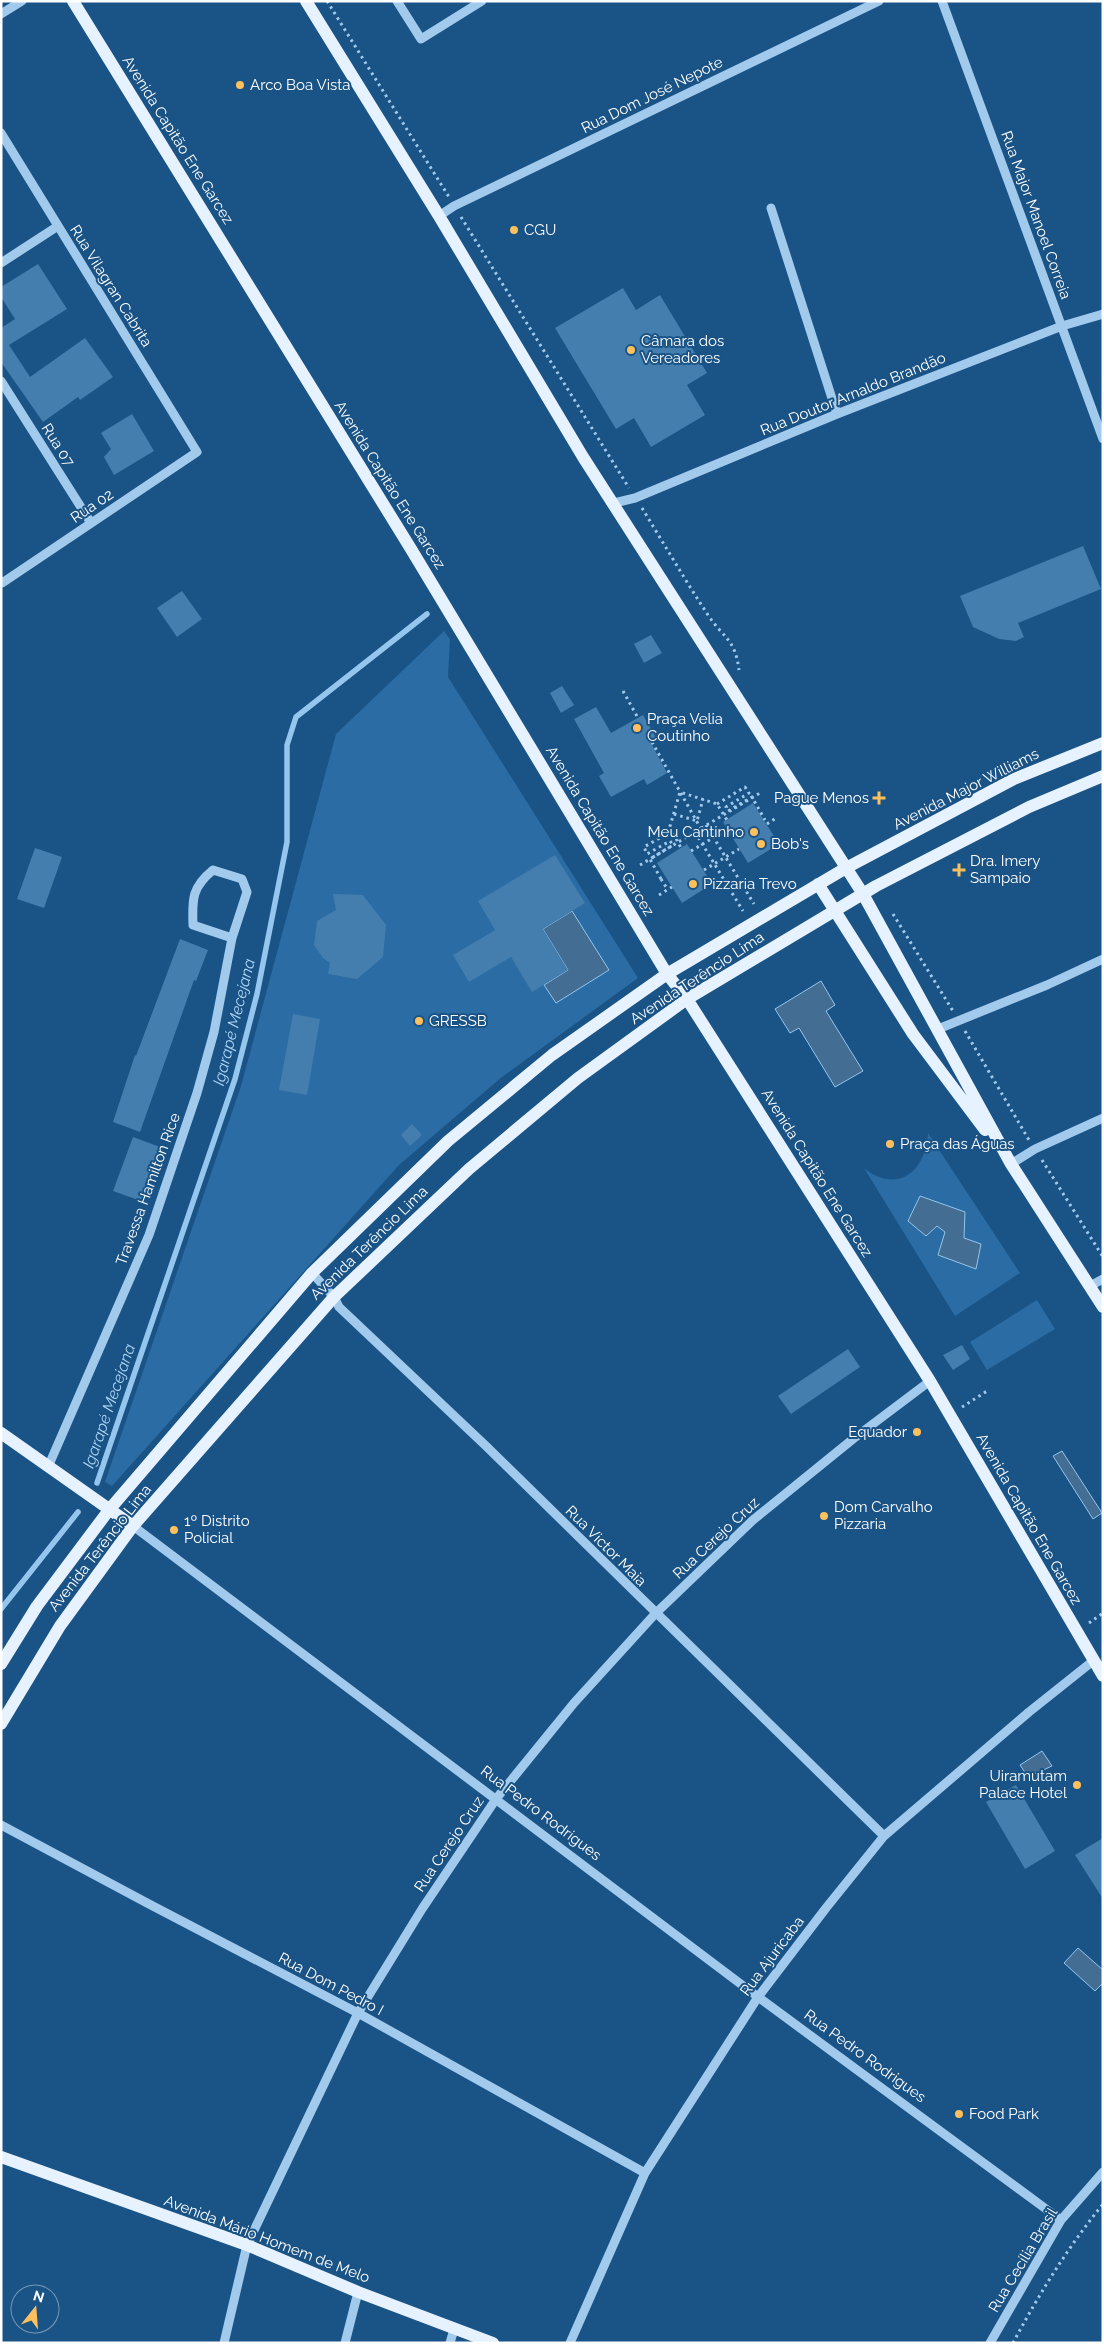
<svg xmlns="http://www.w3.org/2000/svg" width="1104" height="2344" viewBox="0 0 1104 2344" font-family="Raleway,sans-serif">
  <rect width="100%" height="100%" fill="#1a5386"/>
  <!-- green -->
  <path fill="#2a6ca3" d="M 444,631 L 450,639 L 448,677 L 638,978 L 502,1077 L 399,1165 L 112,1486 L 105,1482 L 241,1086 L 336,734 Z
    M 928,1133 L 1020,1273 L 955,1316 L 864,1168 C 898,1195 926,1171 928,1133 Z
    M 1037,1300 L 1055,1329 L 987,1370 L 970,1342 Z"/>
  <!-- water -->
  <path fill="#436d92" stroke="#94c6ee" d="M 572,911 L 609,970 L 556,1003 L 544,985 L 568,970 L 543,929 Z
    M 821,981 L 835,1005 L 826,1011 L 863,1071 L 835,1087 L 799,1028 L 790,1033 L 775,1009 Z
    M 920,1196 L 965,1212 L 964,1238 L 981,1244 L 976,1269 L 938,1255 L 945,1232 L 937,1226 L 926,1236 L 908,1221 Z
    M 1062,1451 L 1102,1513 L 1093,1519 L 1053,1456 Z
    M 1042,1751 L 1052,1766 L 1028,1777 L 1020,1765 Z
    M 1078,1948 L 1103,1970 L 1103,1983 L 1095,1991 L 1064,1963 Z"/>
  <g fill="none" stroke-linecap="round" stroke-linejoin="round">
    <!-- stream -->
    <path stroke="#94c6ee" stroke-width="5.5" d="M 97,1483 L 235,1079 L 257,994 L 287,842 L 287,745 L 296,717 L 427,614
      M 1,1609 L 78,1512"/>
  </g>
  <!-- building -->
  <path fill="#437eaf" d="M 38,264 L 67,309 L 9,345 L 30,377 L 85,338 L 113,377 L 80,400 L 78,397 L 43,422 L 1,362 L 1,328 L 15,319 L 1,297 L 1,287 Z
    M 623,288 L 636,310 L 660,295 L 707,373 L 687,385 L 705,415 L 651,447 L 634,418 L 616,429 L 555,328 Z
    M 132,414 L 154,451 L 114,475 L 104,457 L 111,449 L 101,433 Z
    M 1083,546 L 1101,589 L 1018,623 L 1024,637 L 1016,641 L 999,639 L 973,627 L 960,596 Z
    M 182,591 L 202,619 L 177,637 L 157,608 Z
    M 651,635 L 662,653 L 644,663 L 634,644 Z
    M 562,686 L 574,705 L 561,713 L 550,693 Z
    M 596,707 L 611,733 L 643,715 L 657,739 L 651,743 L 667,773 L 647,785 L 644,779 L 611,797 L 599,776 L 604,773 L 574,719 Z
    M 753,803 L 779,844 L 748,863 L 723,822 Z
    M 687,844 L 712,884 L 682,903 L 657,863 Z
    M 35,848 L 62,857 L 44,908 L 17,899 Z
    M 555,855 L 585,903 L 543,929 L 568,970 L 532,992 L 511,957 L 469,982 L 453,955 L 495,930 L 478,901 Z
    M 333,894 L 363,895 L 386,925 L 383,957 L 357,979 L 328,974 L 330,963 L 323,958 L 314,945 L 317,921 L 336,910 Z
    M 180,939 L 208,950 L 196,981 L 194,980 L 140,1132 L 113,1122 L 135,1055 L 136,1056 Z
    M 293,1014 L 320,1019 L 307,1095 L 279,1090 Z
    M 412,1124 L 422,1135 L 410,1146 L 401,1135 Z
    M 133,1137 L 160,1147 L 141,1201 L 113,1191 Z
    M 962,1345 L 970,1359 L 953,1370 L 943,1355 Z
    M 848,1349 L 860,1367 L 791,1414 L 778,1396 Z
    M 1016,1785 L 1055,1851 L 1025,1869 L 986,1802 Z
    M 1103,1838 L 1103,1899 L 1075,1855 Z"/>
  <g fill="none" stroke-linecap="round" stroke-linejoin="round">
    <!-- path -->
    <path stroke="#a1caec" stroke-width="3" stroke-dasharray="2.5 4" stroke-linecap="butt" d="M 327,1 L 449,197
      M 461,217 L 629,488
      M 642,508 C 664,544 685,580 708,615 C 723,638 735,638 739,670
      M 623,691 L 638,718
      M 652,742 L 701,829
      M 767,824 L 776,818
      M 706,825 L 754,904
      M 695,832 L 743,911
      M 691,851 L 728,829
      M 640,865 L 760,793
      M 704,870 L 739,849
      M 661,879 L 668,890
      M 659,895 L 672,887
      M 893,914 L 953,1011
      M 965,1031 L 1029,1140
      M 1042,1160 L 1103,1257
      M 962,1407 L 987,1391
      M 1089,1623 L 1103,1613
      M 1013,2343 C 1039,2294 1068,2247 1103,2204"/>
    <!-- minor -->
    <path stroke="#a1caec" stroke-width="9" d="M 397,1 L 421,39 L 482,1
      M 942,1 L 1103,439
      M 1,14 L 22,1
      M 1,133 L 197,452 L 2,583 L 1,581
      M 771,208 L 837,414
      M 439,216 L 454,206 L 879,1
      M 1,263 L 58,226
      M 1,381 L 91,523
      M 614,503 L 635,498 L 837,414 L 1062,326 L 1103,314
      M 938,1029 L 1047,985 L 1103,959
      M 1011,1164 L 1035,1149 L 1103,1118
      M 312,1273 L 334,1297 L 339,1307 L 486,1446 L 884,1836
      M 1090,1286 L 1103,1279
      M 48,1467 L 149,1235 L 197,1093 L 214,1032 L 232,938 L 247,892 L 242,879 L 213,870 C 192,887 192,899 193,925 L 232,938
      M 133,1526 L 758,1997 L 1061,2220
      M 1,1825 L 149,1904 L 358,2013 L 645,2173
      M 224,2343 L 247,2245 L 358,2013 L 422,1909 L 496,1799 L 574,1703 L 655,1614 L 753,1520 L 853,1439 L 930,1381
      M 345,2343 L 358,2292
      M 450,2343 L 454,2329
      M 570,2343 L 645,2173 L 758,1997 L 826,1908 L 884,1836 L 1029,1712 L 1093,1661
      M 990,2343 L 1061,2220 L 1103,2172"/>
    <!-- major -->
    <path stroke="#e6f2ff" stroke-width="12" d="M 73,1 L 411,549 L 667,974 L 687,999 L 930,1381 L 1103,1676
      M 306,1 L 439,216 L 583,457 L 863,894 L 1011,1164 L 1103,1307
      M 818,884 L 913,1034 L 985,1130
      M 1,1433 L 133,1526
      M 1,1664 L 37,1606 L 109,1510 L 312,1273 L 448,1141 L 552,1055 L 667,974 L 846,868 L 1014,779 L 1103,743
      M 1,1724 L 60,1626 L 133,1526 L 334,1297 L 469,1169 L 578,1078 L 687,999 L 876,886 L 1029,807 L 1103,776
      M 1,2157 L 247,2245 L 358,2292 L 493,2343"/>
    <!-- path-bridge -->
    <path stroke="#a1caec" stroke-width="3" stroke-dasharray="2.5 4" stroke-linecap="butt" d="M 717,804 L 745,787 L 749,793 L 726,807 L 728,811 L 752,797 L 765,820
      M 674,814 L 697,821 L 703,799
      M 668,833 L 680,792 L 717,804 L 727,820
      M 661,879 L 650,859 L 673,845 L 670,841 L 647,854 L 644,847 L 672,831 L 681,848"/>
  </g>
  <!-- markers -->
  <g fill="#fec05d" stroke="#1a5386" stroke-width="2">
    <circle cx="240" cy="85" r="5"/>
    <circle cx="514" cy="230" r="5"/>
    <circle cx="631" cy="350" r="5"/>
    <circle cx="637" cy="728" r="5"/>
    <path d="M876.5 790.5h5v5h5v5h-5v5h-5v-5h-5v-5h5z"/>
    <circle cx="754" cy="832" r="5"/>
    <circle cx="761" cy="844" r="5"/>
    <path d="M956.5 862.5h5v5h5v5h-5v5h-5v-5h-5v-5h5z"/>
    <circle cx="693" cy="884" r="5"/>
    <circle cx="419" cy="1021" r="5"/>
    <circle cx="890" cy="1144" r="5"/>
    <circle cx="917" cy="1432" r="5"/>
    <circle cx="824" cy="1516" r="5"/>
    <circle cx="174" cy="1530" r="5"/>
    <circle cx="1077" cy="1785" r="5"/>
    <circle cx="959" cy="2114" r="5"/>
  </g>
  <g text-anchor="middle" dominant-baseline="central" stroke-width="4" stroke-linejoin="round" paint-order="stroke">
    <!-- poi labels -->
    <g font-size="15" fill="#fff" stroke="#1a5386" text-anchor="start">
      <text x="250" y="85">Arco Boa Vista</text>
      <text x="524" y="230">CGU</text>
      <text x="641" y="341">Câmara dos<tspan x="641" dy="17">Vereadores</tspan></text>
      <text x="647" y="719">Praça Velia<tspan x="647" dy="17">Coutinho</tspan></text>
      <text x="869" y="798" text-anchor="end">Pague Menos</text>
      <text x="744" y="832" text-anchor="end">Meu Cantinho</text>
      <text x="771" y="844">Bob's</text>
      <text x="970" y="861">Dra. Imery<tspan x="970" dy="17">Sampaio</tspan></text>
      <text x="703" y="884">Pizzaria Trevo</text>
      <text x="429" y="1021">GRESSB</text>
      <text x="900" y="1144">Praça das Águas</text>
      <text x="907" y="1432" text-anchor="end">Equador</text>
      <text x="834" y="1507">Dom Carvalho<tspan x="834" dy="17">Pizzaria</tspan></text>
      <text x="184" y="1521">1º Distrito<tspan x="184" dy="17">Policial</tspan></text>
      <text x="1067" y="1776" text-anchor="end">Uiramutam<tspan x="1067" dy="17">Palace Hotel</tspan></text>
      <text x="969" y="2114">Food Park</text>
    </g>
    <!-- street labels -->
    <g font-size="15" fill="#fff" stroke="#1a5386">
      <text transform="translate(652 95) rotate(-26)">Rua Dom José Nepote</text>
      <text transform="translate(178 140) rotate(58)">Avenida Capitão Ene Garcez</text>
      <text transform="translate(1036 215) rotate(70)">Rua Major Manoel Correia</text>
      <text transform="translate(111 286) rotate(58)">Rua Vilagran Cabrita</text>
      <text transform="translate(853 394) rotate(-22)">Rua Doutor Arnaldo Brandão</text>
      <text transform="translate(58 445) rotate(58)">Rua 07</text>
      <text transform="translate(390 485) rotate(58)">Avenida Capitão Ene Garcez</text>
      <text transform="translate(92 506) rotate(-34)">Rua 02</text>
      <text transform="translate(966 789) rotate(-27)">Avenida Major Williams</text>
      <text transform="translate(600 831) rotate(59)">Avenida Capitão Ene Garcez</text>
      <text transform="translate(697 978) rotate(-33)">Avenida Terêncio Lima</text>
      <text transform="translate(817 1173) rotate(58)">Avenida Capitão Ene Garcez</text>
      <text transform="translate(148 1189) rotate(-70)">Travessa Hamilton Rice</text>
      <text transform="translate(369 1243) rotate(-44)">Avenida Terêncio Lima</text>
      <text transform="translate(1029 1519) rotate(60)">Avenida Capitão Ene Garcez</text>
      <text transform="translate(716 1538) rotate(-43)">Rua Cerejo Cruz</text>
      <text transform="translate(606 1546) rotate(45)">Rua Victor Maia</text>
      <text transform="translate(100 1548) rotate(-52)">Avenida Terêncio Lima</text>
      <text transform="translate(541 1813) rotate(37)">Rua Pedro Rodrigues</text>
      <text transform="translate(449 1844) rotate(-56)">Rua Cerejo Cruz</text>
      <text transform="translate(772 1956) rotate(-53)">Rua Ajuricaba</text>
      <text transform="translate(331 1984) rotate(28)">Rua Dom Pedro I</text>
      <text transform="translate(865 2056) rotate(36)">Rua Pedro Rodrigues</text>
      <text transform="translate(267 2239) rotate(21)">Avenida Mário Homem de Melo</text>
      <text transform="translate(1023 2260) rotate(-59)">Rua Cecília Brasil</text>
    </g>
    <!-- water labels -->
    <g font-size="16" font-style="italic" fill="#acd4f3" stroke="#1a5386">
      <text transform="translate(234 1022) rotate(-76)">Igarapé Mecejana</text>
      <text transform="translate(109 1406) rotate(-71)">Igarapé Mecejana</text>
    </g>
  </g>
  <!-- border -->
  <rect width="1104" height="2344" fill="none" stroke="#ffffff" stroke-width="5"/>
  <!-- north arrow -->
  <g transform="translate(35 2309) rotate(17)"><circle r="24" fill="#1a5386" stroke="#7698b6"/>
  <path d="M0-4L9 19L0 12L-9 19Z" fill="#fec05d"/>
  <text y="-8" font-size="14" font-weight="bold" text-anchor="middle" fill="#ffffff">N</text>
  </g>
</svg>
